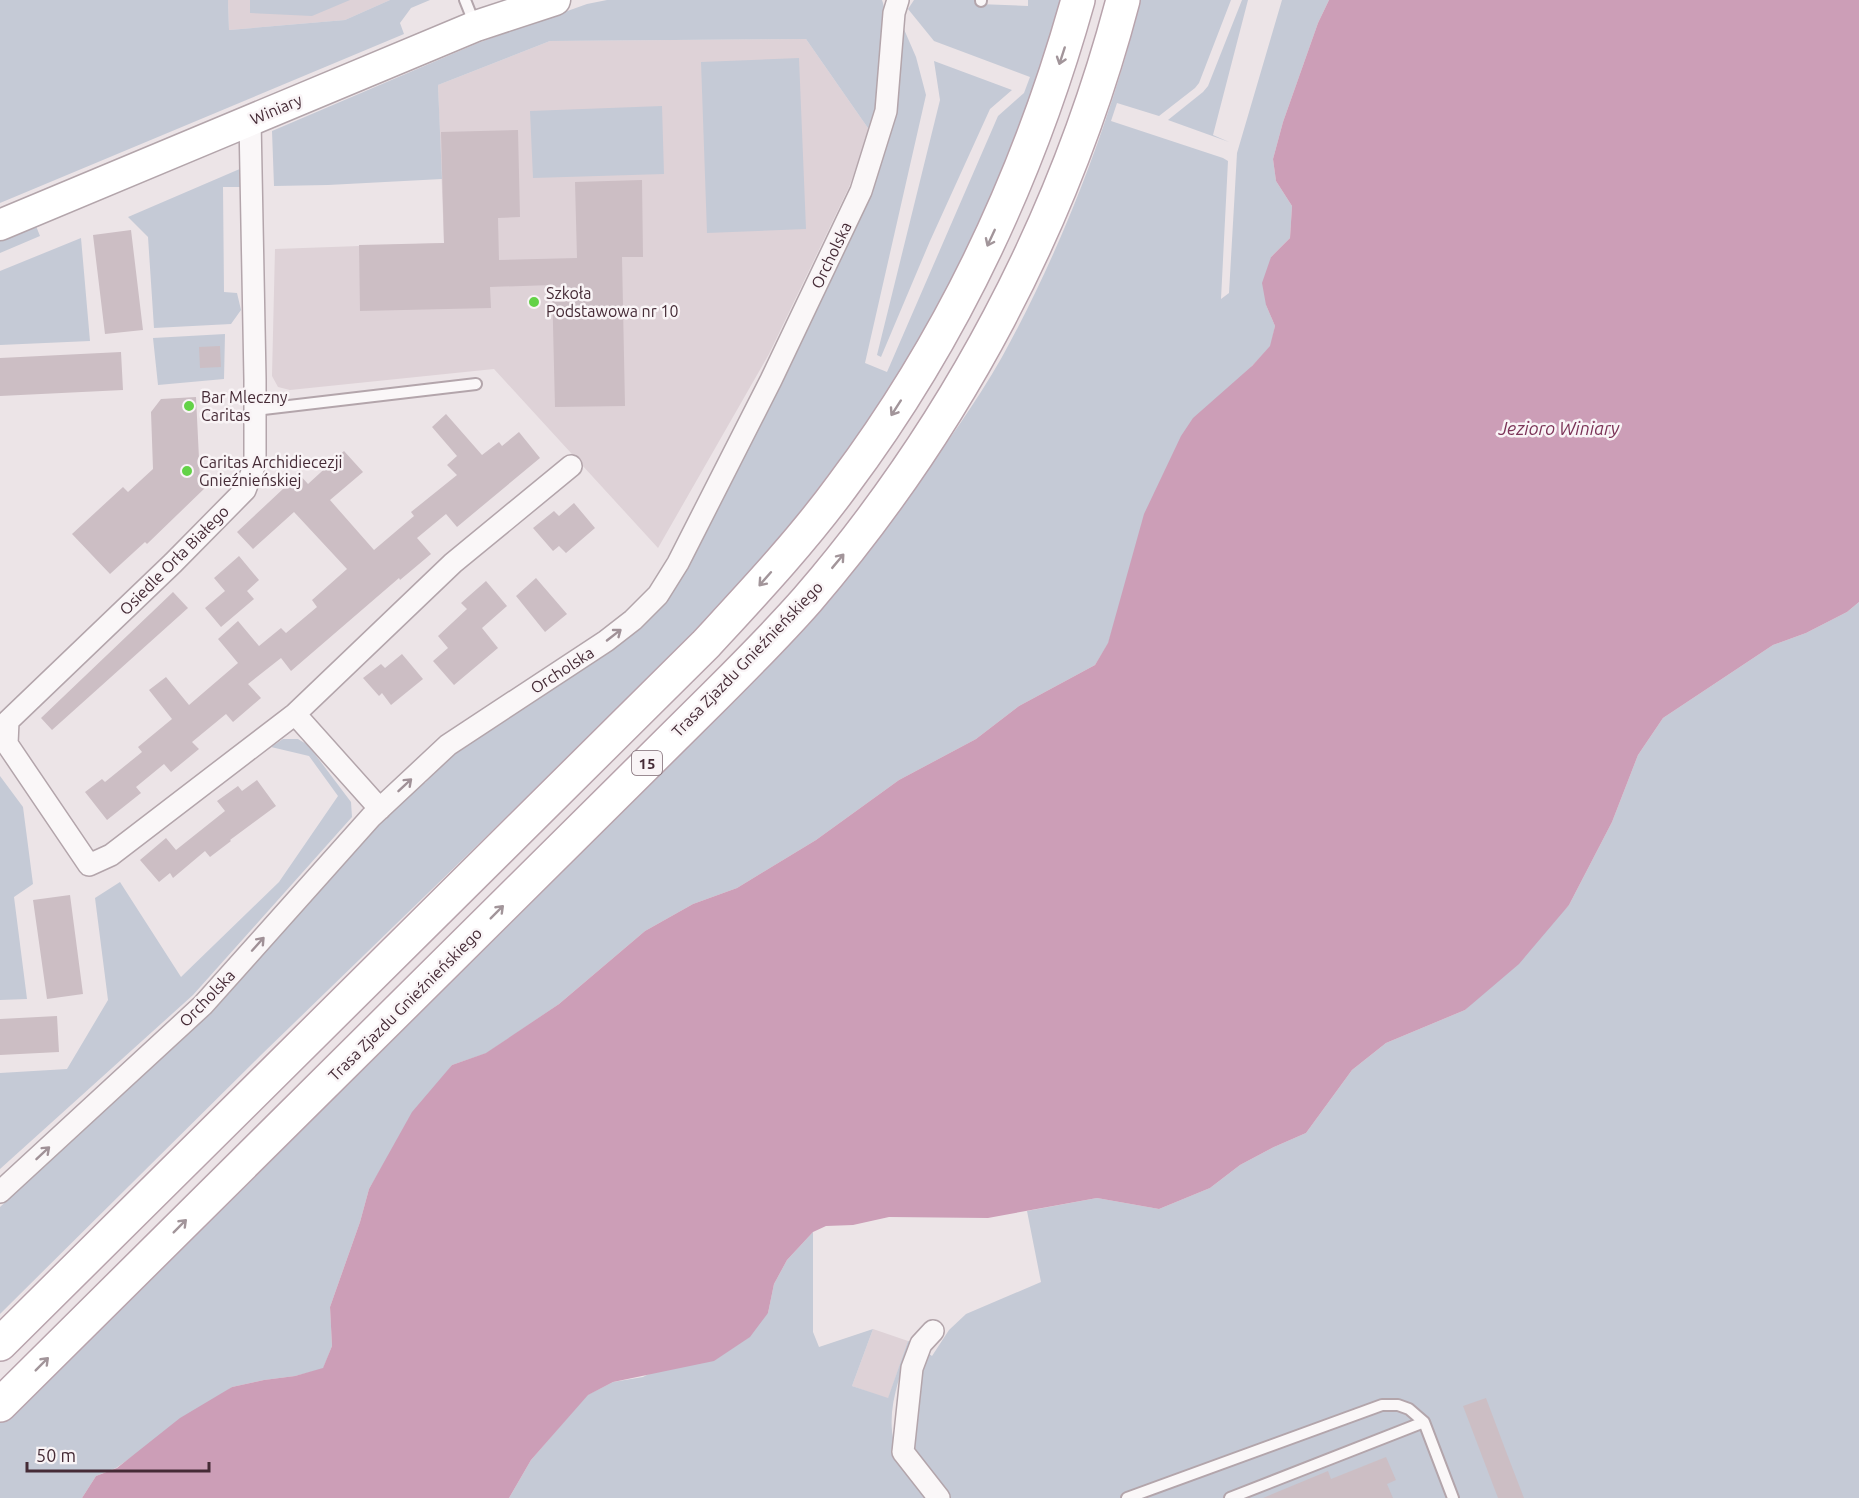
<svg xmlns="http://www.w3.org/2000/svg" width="1859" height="1498" viewBox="0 0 1859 1498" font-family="Ubuntu,sans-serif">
  <rect width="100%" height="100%" fill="#ece4e7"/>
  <!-- built -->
  <path fill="#ded2d7" d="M 228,0 L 390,0 L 345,20 L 229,30 Z
    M 806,39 L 870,131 L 849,187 L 769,354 L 658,548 L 494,369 L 290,390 L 278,387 L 272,376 L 275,249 L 444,243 L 438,85 L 550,41 Z
    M 873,1329 L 908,1341 L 888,1399 L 852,1386 Z"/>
  <!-- green -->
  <path fill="#c5cad6" d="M 0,0 L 228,0 L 229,30 L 345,20 L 390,0 L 430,0 L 411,8 L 400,23 L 404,34 L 0,203 Z
    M 250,0 L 350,0 L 312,16 L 250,13 Z
    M 607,0 L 882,0 C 891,22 878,106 870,131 L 806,39 L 550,41 L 438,85 L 442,179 L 328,185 L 274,186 L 272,131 L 478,43 L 587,4 Z
    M 914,0 L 977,0 L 978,4 L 1028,6 L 1028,0 L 1060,0 L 1037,79 L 985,211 L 954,278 L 905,364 L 868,422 L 791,524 L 741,585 L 622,705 L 260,1056 L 0,1314 L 0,1207 L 214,1010 L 379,822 L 421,780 L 425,783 L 453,754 L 638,628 L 869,195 L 903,27 L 916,57 L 926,95 L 865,363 L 887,372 L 998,116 L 1024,93 L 1030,77 L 934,41 L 908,9 Z
    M 1139,0 L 1231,0 L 1199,83 L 1195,88 L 1159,116 L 1117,103 L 1111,121 L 1223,158 L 1228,161 L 1221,299 L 1229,293 L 1237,153 L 1282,0 L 1329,0 L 1318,23 L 1283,122 L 1273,159 L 1276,181 L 1292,206 L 1290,238 L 1271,257 L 1266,305 L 1275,326 L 1271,346 L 1252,366 L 1118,612 L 1108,644 L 1095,665 L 1019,706 L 976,739 L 899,780 L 816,840 L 737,888 L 693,904 L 645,931 L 559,1004 L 487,1053 L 452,1065 L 395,1145 L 369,1189 L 360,1222 L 330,1307 L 332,1346 L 323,1369 L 295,1376 L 264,1380 L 232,1387 L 116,1468 L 96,1476 L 82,1498 L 0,1498 L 0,1420 L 910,494 C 942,449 975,405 1002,357 C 1051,268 1090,173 1120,75 C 1128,51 1133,25 1139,0 Z
    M 1242,0 L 1248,0 L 1213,135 L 1229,142 L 1168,120 L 1203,92 L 1208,86 Z
    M 799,58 L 806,229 L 707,233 L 701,62 Z
    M 934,61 L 1012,90 L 990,109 L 930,241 L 881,357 L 877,355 L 940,100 Z
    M 662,106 L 664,174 L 533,178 L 530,111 Z
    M 242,168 L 243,187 L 223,187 L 224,292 L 237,293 L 241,310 L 231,324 L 154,328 L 148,237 L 128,217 Z
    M 36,226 L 40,236 L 0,253 L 0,241 Z
    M 81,238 L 90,341 L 0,345 L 0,271 Z
    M 225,334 L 224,379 L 158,385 L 153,338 Z
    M 1859,602 L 1859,1498 L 949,1498 L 914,1453 L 911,1430 L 923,1349 L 932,1356 L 949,1330 L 966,1314 L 1041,1282 L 1027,1211 L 1097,1198 L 1159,1209 L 1210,1188 L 1240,1165 L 1274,1147 L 1306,1133 L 1352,1070 L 1386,1043 L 1465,1010 L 1569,905 L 1612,822 L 1638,755 L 1663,718 L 1773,645 L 1806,633 L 1847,612 Z
    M 283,739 L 298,739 L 308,745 L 351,802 L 352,817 L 193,995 L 0,1169 L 0,1073 L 67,1069 L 108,1000 L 95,898 L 120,882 L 181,977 L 279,882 L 338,796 L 309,756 L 271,747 Z
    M 0,776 L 23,807 L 33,884 L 14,897 L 27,999 L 0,1000 Z
    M 813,1232 L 813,1332 L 819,1347 L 873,1329 L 852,1386 L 888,1398 L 908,1341 L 911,1342 C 899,1380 880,1422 901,1460 C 908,1473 919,1486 928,1498 L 509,1498 L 531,1460 L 587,1395 L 613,1382 L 643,1377 L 768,1313 L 774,1284 L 787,1260 Z"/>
  <!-- water -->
  <path fill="#cc9eb7" d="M 1329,0 L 1859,0 L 1859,602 L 1847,612 L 1806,633 L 1773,645 L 1663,718 L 1638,755 L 1612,822 L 1569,905 L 1519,964 L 1465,1010 L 1386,1043 L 1352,1070 L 1306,1133 L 1274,1147 L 1240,1165 L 1210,1188 L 1159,1209 L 1097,1198 L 988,1218 L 889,1217 L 853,1225 L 826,1226 L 813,1232 L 787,1260 L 774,1284 L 768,1313 L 750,1337 L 714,1361 L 613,1382 L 588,1395 L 531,1460 L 509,1498 L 82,1498 L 96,1476 L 117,1468 L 180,1418 L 232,1387 L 264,1380 L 295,1376 L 323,1368 L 332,1346 L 330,1307 L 360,1222 L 369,1189 L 412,1112 L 452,1065 L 486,1053 L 559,1004 L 645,931 L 693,904 L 737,888 L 816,840 L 899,780 L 976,739 L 1019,706 L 1095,665 L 1108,643 L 1144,514 L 1181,436 L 1193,418 L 1252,366 L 1270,346 L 1275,326 L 1266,305 L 1262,283 L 1271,257 L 1290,238 L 1292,206 L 1276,181 L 1273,159 L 1283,122 L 1318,23 Z"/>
  <!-- building -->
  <path fill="#ccbec4" d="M 518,130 L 520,217 L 498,218 L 499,260 L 577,258 L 575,182 L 642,180 L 643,257 L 622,257 L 625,406 L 555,407 L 552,285 L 490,287 L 491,308 L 360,311 L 359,245 L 444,243 L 441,132 Z
    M 131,230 L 143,330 L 105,334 L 93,235 Z
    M 220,346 L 221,367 L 200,368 L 199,347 Z
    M 121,352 L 123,390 L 0,396 L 0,358 Z
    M 196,397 L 200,479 L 207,486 L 147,544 L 145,542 L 110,574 L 72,534 L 123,487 L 128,492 L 153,469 L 151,412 L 161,399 Z
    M 446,414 L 482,455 L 499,442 L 502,446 L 519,432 L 540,458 L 457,527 L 446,514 L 417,538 L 431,554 L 400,580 L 399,578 L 291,671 L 281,658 L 248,684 L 261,698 L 233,722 L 226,714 L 192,742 L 199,749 L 171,772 L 164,764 L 136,787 L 141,793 L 107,820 L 85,792 L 102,779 L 105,782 L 142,752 L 138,747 L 172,719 L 149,690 L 166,677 L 189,705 L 238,663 L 218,639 L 238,621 L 259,646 L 281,628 L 286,633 L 317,607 L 312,600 L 347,569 L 294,512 L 253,549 L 237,532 L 299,474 L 308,484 L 344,451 L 363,472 L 330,500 L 374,550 L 414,516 L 411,512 L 457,475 L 447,465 L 457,456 L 432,427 Z
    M 574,503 L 595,528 L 566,553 L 559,546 L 553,551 L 533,528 L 554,511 L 559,516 Z
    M 239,556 L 259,580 L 247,591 L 254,599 L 221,627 L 205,608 L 225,591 L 214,578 Z
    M 536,578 L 567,614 L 545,632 L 516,596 Z
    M 486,581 L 507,606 L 482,628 L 498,648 L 454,685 L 433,661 L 448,648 L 438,636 L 467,609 L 461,603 Z
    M 173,592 L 188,608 L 52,730 L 41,718 Z
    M 402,654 L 423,679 L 391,705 L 382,693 L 379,696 L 363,678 L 381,664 L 385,668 Z
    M 257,780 L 276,806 L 230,840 L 231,841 L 210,857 L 205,851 L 173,878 L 170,873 L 159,882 L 140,860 L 166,838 L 176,850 L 225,811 L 217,801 L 238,786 L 242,791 Z
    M 70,895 L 83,994 L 47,999 L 33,900 Z
    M 57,1016 L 59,1052 L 0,1055 L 0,1019 Z
    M 1486,1398 L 1507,1454 L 1524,1498 L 1498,1498 L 1463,1406 Z
    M 1386,1457 L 1396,1480 L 1387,1484 L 1393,1498 L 1263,1498 L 1328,1471 L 1331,1479 Z"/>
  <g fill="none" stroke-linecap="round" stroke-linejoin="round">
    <!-- lane casing -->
    <g stroke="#b3a5ab" stroke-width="14">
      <path id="lane" d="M 465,0 L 475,25
        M 981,1 L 981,0
        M 255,410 L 476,384
        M 1127,1498 L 1382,1405 L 1398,1405 L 1409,1409 L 1424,1422 L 1453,1498
        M 1230,1498 L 1424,1422"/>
    </g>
    <!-- street casing -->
    <g stroke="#b3a5ab" stroke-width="24">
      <path id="street" d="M 250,120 L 255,379 L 255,464 L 245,490 L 173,563 L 8,721 L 7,744 L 89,865 L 111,855 L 295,714 L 453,563 L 571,466
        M 295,714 L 380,809
        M 0,1192 L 203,1005 L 371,817 L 448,745 L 606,641 L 633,620 L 658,595 L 678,563 L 771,380 L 861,191 L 886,111 L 894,13 L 898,0
        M 933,1331 L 921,1344 L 912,1368 L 903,1452 L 939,1498"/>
    </g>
    <!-- secondary casing -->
    <g stroke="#b3a5ab" stroke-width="33">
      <path id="secondary" d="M 0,225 L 476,26 L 555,0"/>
    </g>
    <!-- primary casing -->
    <g stroke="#b8a3ac" stroke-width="36">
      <path id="primary" d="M 0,1344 L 706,644 C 753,593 801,542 842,486 C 951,341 1029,175 1078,0
        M 0,1405 L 716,695 C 747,664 778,633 807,600 C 956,427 1065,221 1123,0"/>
    </g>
    <!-- lane -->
    <use href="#lane" stroke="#faf7f8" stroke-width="10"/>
    <!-- street -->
    <use href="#street" stroke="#faf7f8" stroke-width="21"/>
    <!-- secondary -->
    <use href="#secondary" stroke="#fff" stroke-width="30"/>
    <!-- primary -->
    <use href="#primary" stroke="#fff" stroke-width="33"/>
  </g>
  <!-- one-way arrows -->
  <defs><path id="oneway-shaft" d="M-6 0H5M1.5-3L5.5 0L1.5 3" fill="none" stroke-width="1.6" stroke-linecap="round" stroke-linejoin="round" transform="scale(1.5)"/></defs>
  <g stroke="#a2959a">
    <use href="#oneway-shaft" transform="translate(1062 56) rotate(108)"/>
    <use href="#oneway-shaft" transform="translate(991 238) rotate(115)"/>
    <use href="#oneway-shaft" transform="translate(896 408) rotate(123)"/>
    <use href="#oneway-shaft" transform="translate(838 561) rotate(-50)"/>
    <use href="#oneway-shaft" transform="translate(765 579) rotate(131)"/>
    <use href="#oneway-shaft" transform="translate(497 912) rotate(-45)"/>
    <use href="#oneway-shaft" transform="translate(180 1226) rotate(-45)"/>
    <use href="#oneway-shaft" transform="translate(42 1364) rotate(-45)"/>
  </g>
  <g stroke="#a09197">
    <use href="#oneway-shaft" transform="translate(614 635) rotate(-38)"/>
    <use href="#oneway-shaft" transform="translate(405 785) rotate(-43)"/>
    <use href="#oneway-shaft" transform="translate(258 944) rotate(-48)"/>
    <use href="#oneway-shaft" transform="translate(43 1153) rotate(-43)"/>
  </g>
  <!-- markers -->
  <g fill="#63d247" stroke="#f9f4f6" stroke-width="2">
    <circle cx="534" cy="302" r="6"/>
    <circle cx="189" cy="406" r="6"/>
    <circle cx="187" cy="471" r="6"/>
  </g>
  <g text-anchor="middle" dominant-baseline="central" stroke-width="5" stroke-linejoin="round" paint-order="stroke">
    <!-- shield labels -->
    <rect fill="#f9f4f6" stroke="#7b6770" stroke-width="1.5" x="632" y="751" width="30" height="24" rx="4.5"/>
    <g font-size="15" font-weight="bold" fill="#452b36">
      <text x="647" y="763">15</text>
    </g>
    <!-- street labels -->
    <g font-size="16" fill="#452b36" stroke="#f9f4f6">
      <text transform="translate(276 109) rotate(-23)">Winiary</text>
      <text transform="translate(831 255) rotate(-64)">Orcholska</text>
      <text transform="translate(174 560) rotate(-45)">Osiedle Orła Białego</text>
      <text transform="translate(747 659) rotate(-46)">Trasa Zjazdu Gnieźnieńskiego</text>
      <text transform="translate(562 670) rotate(-33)">Orcholska</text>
      <text transform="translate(207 998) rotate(-46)">Orcholska</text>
      <text transform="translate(405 1004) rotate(-45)">Trasa Zjazdu Gnieźnieńskiego</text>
    </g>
    <!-- poi labels -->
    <g font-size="16" fill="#452b36" stroke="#f9f4f6" text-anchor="start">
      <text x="546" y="293">Szkoła<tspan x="546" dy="18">Podstawowa nr 10</tspan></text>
      <text x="201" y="397">Bar Mleczny<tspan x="201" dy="18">Caritas</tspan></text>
      <text x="199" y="462">Caritas Archidiecezji<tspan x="199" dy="18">Gnieźnieńskiej</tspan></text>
    </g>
    <!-- water labels -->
    <g font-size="18" font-style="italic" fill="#7b3357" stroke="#f9f4f6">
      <text x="1559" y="428">Jezioro Winiary</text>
    </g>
  </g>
  <!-- scale -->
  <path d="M27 1462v9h182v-9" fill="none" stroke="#452b36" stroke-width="3"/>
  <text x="36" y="1462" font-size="18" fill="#452b36" stroke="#f9f4f6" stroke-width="4.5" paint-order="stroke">50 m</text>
</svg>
